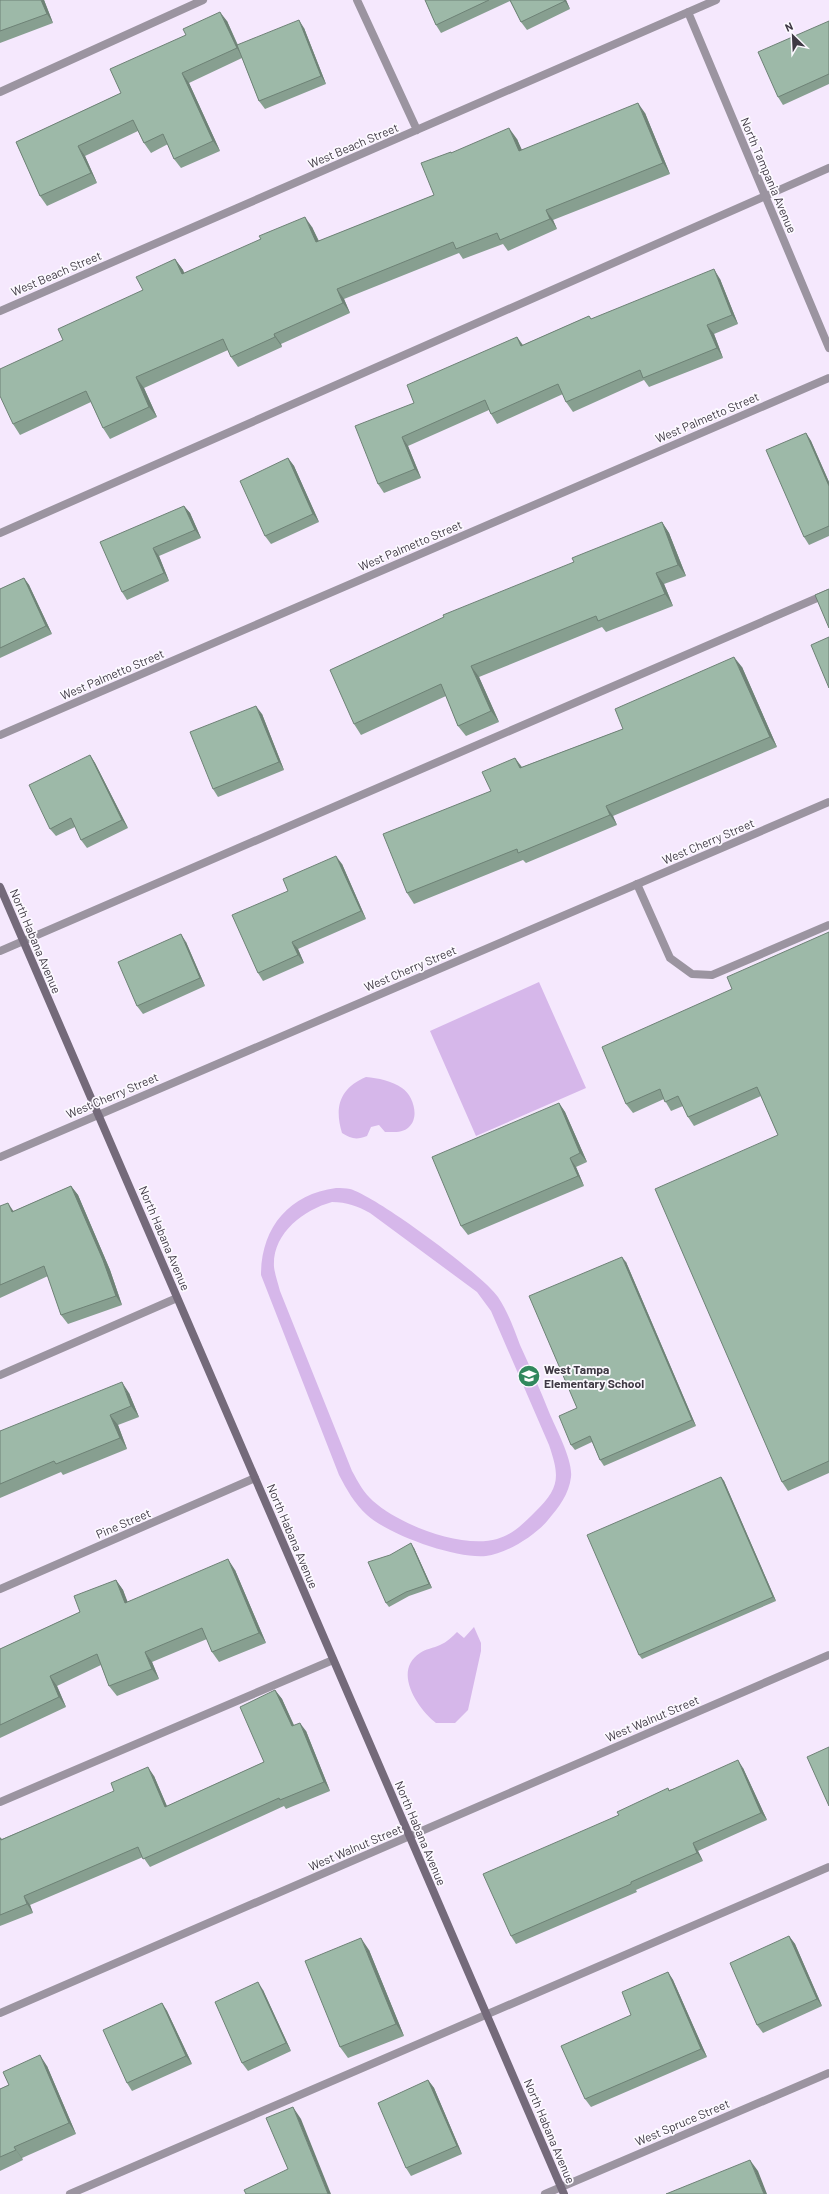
<svg xmlns="http://www.w3.org/2000/svg" width="829" height="2194" viewBox="0 0 829 2194" font-family="Barlow,sans-serif">
  <rect width="100%" height="100%" fill="#f5e8fd"/>
  <!-- green -->
  <path fill="#d6b7ea" fill-rule="evenodd" d="M 539,982 L 586,1088 L 476,1136 L 430,1031 Z
    M 366,1077 C 378,1078 392,1081 402,1088 C 413,1095 420,1117 409,1127 C 403,1133 394,1132 385,1132 L 379,1125 L 371,1127 L 367,1136 C 357,1140 351,1139 342,1133 C 334,1107 340,1088 366,1077 Z
    M 336,1188 C 341,1188 346,1188 350,1189 C 376,1196 483,1275 498,1297 C 508,1312 514,1329 520,1345 C 530,1367 540,1389 549,1412 C 556,1429 573,1460 571,1477 C 569,1494 559,1507 548,1520 C 536,1535 506,1554 486,1556 C 456,1559 389,1535 367,1515 C 354,1503 347,1490 339,1475 L 261,1275 C 261,1228 289,1194 336,1188 ZM 332,1202 C 347,1202 357,1206 370,1213 L 477,1292 L 491,1311 L 549,1445 C 560,1477 560,1488 534,1513 C 524,1523 512,1535 497,1539 C 462,1549 400,1525 373,1501 C 364,1493 358,1482 352,1471 L 280,1291 C 278,1283 275,1275 274,1267 C 272,1234 303,1210 332,1202 Z
    M 474,1627 L 481,1643 L 481,1651 L 468,1710 L 455,1723 L 436,1723 C 418,1709 392,1671 420,1653 C 425,1649 434,1648 440,1645 C 447,1642 452,1637 457,1632 L 464,1638 Z"/>
  <g fill="none" stroke-linecap="round" stroke-linejoin="round">
    <!-- lane -->
    <path stroke="#9b94a0" stroke-width="8" d="M 0,92 L 203,0
      M 0,533 L 829,168
      M 637,884 L 670,958 L 692,974 L 712,975 L 829,925
      M 0,951 L 829,593
      M 0,1375 L 177,1298
      M 0,1802 L 333,1660
      M 70,2194 L 829,1867"/>
    <!-- street -->
    <path stroke="#9b94a0" stroke-width="8" d="M 357,0 L 417,130
      M 688,12 L 829,348
      M 0,311 L 716,0
      M 0,735 L 829,378
      M 0,1157 L 829,802
      M 0,1589 L 255,1478
      M 0,2013 L 829,1655
      M 545,2194 L 829,2073"/>
    <!-- secondary -->
    <path stroke="#746a7a" stroke-width="8" d="M 0,887 L 564,2194"/>
  </g>
  <!-- wall -->
  <path fill="#879f90" d="M 0,0 L 44,0 L 53,23 L 0,43 Z
    M 425,0 L 566,0 L 570,9 L 527,30 L 521,22 L 510,1 L 441,33 L 436,25 Z
    M 227,21 L 238,45 L 304,28 L 326,84 L 265,109 L 259,101 L 242,58 L 189,83 L 220,151 L 181,168 L 174,159 L 168,144 L 151,153 L 144,143 L 138,131 L 85,156 L 97,183 L 47,206 L 40,196 L 16,142 L 121,93 Z
    M 829,21 L 829,84 L 783,105 L 778,97 Z
    M 645,113 L 670,174 L 553,220 L 557,229 L 508,251 L 503,244 L 463,259 L 459,253 L 344,299 L 350,313 L 281,344 L 282,347 L 238,367 L 231,357 L 228,350 L 144,388 L 157,417 L 110,439 L 103,428 L 91,402 L 20,435 L 13,424 L 63,340 L 143,290 L 175,259 L 183,270 L 184,273 L 312,227 L 319,241 L 434,195 L 451,152 L 452,153 L 517,139 L 521,150 Z
    M 720,279 L 738,324 L 714,334 L 723,358 L 649,387 L 644,380 L 573,412 L 566,402 L 563,394 L 497,424 L 491,414 L 489,410 L 408,446 L 421,478 L 384,493 L 378,484 L 414,403 L 517,337 L 523,345 L 589,316 L 591,319 Z
    M 806,433 L 811,441 L 829,482 L 829,536 L 809,545 L 804,537 Z
    M 288,458 L 294,466 L 319,522 L 271,544 L 265,536 Z
    M 184,506 L 190,513 L 201,538 L 159,556 L 169,581 L 127,600 L 122,592 Z
    M 662,522 L 669,533 L 686,576 L 664,584 L 673,606 L 606,632 L 602,627 L 479,677 L 499,722 L 466,736 L 458,726 L 446,696 L 361,735 L 354,724 L 574,562 Z
    M 24,578 L 29,585 L 52,634 L 0,658 L 0,589 Z
    M 742,667 L 777,747 L 613,816 L 617,825 L 526,863 L 523,860 L 414,904 L 407,893 L 491,791 L 515,758 L 522,767 L 623,729 Z
    M 262,714 L 284,770 L 218,797 L 213,789 Z
    M 90,755 L 95,763 L 128,828 L 87,848 L 81,840 L 75,827 L 56,836 L 50,829 Z
    M 342,864 L 366,919 L 298,949 L 304,963 L 263,981 L 258,973 L 288,891 Z
    M 829,932 L 829,1473 L 788,1491 L 782,1482 L 778,1135 L 761,1096 L 694,1126 L 688,1117 L 683,1106 L 671,1111 L 664,1099 L 633,1113 L 626,1104 L 732,989 Z
    M 186,942 L 205,986 L 143,1014 L 137,1006 Z
    M 559,1103 L 565,1112 L 587,1162 L 576,1167 L 584,1186 L 468,1235 L 461,1226 Z
    M 71,1186 L 78,1195 L 110,1270 L 122,1305 L 68,1324 L 61,1315 L 48,1276 L 0,1298 L 0,1206 L 14,1211 Z
    M 626,1262 L 696,1426 L 604,1466 L 600,1460 L 592,1442 L 575,1450 L 571,1445 L 577,1408 Z
    M 129,1393 L 139,1417 L 118,1425 L 127,1449 L 63,1475 L 61,1472 L 0,1498 L 0,1431 Z
    M 721,1477 L 724,1481 L 776,1601 L 642,1659 L 639,1655 Z
    M 414,1548 L 432,1588 L 409,1596 L 389,1607 L 386,1603 L 390,1555 Z
    M 235,1570 L 266,1643 L 219,1662 L 212,1652 L 207,1639 L 152,1662 L 159,1679 L 117,1696 L 109,1686 L 101,1665 L 57,1686 L 66,1707 L 0,1738 L 0,1649 L 80,1612 L 116,1580 L 123,1590 L 127,1602 Z
    M 275,1690 L 282,1699 L 294,1725 L 306,1731 L 330,1791 L 286,1809 L 284,1806 L 150,1867 L 143,1857 L 30,1905 L 33,1913 L 0,1926 L 0,1837 L 2,1839 L 154,1776 L 167,1806 L 264,1762 Z
    M 743,1768 L 767,1820 L 698,1851 L 703,1861 L 636,1890 L 637,1892 L 516,1944 L 511,1936 L 619,1815 L 669,1790 Z
    M 789,1936 L 795,1944 L 822,2006 L 763,2033 L 757,2025 Z
    M 369,1950 L 404,2036 L 348,2058 L 340,2047 Z
    M 668,1972 L 673,1980 L 707,2057 L 591,2107 L 585,2099 L 631,2015 Z
    M 263,1990 L 291,2051 L 248,2071 L 242,2063 Z
    M 162,2003 L 167,2011 L 192,2064 L 132,2091 L 127,2083 Z
    M 47,2066 L 76,2134 L 22,2158 L 23,2160 L 0,2171 L 0,2089 Z
    M 428,2080 L 434,2088 L 462,2154 L 411,2176 L 406,2168 Z"/>
  <!-- shaded-wall -->
  <path fill="#6e8276" d="M 41,0 L 44,0 L 53,23 L 47,14 Z
    M 564,0 L 566,0 L 570,9 Z
    M 220,12 L 227,21 L 243,58 L 237,48 Z
    M 299,20 L 304,28 L 326,84 L 321,76 Z
    M 182,73 L 189,83 L 220,151 L 213,141 Z
    M 638,103 L 645,113 L 670,174 L 663,163 Z
    M 509,128 L 517,139 L 527,161 L 519,151 Z
    M 78,146 L 85,156 L 97,183 L 91,173 Z
    M 546,210 L 553,220 L 557,229 L 550,219 Z
    M 305,217 L 312,227 L 324,253 L 316,242 Z
    M 175,259 L 183,270 L 189,285 L 182,274 Z
    M 714,269 L 720,279 L 738,324 L 732,315 Z
    M 337,289 L 344,299 L 350,313 L 343,303 Z
    M 707,325 L 714,334 L 723,358 L 717,348 Z
    M 274,334 L 281,344 L 282,347 L 275,337 Z
    M 517,337 L 523,346 L 521,346 Z
    M 136,377 L 144,388 L 157,417 L 149,407 Z
    M 806,433 L 811,441 L 829,482 L 829,486 Z
    M 402,437 L 408,446 L 421,478 L 415,469 Z
    M 288,458 L 294,466 L 319,522 L 313,514 Z
    M 184,506 L 190,513 L 201,538 L 195,530 Z
    M 662,522 L 669,533 L 686,576 L 678,565 Z
    M 153,548 L 159,556 L 169,581 L 164,573 Z
    M 656,573 L 664,584 L 673,606 L 665,594 Z
    M 24,578 L 29,585 L 52,634 L 46,626 Z
    M 734,657 L 742,667 L 777,747 L 770,737 Z
    M 471,666 L 479,677 L 499,722 L 491,711 Z
    M 256,706 L 262,714 L 284,770 L 279,762 Z
    M 90,755 L 95,763 L 128,828 L 122,820 Z
    M 515,758 L 522,768 L 520,768 Z
    M 606,806 L 613,816 L 617,825 L 610,815 Z
    M 336,856 L 342,864 L 366,919 L 361,911 Z
    M 181,934 L 186,942 L 205,986 L 200,978 Z
    M 292,942 L 298,949 L 304,963 L 298,955 Z
    M 559,1103 L 565,1112 L 587,1162 L 580,1153 Z
    M 570,1158 L 576,1167 L 584,1186 L 578,1176 Z
    M 71,1186 L 78,1195 L 110,1270 L 122,1305 L 116,1296 Z
    M 8,1203 L 14,1212 L 12,1212 Z
    M 622,1257 L 626,1262 L 696,1426 L 692,1420 Z
    M 122,1382 L 129,1393 L 139,1417 L 131,1406 Z
    M 110,1415 L 118,1425 L 127,1449 L 120,1438 Z
    M 721,1477 L 724,1481 L 776,1601 L 773,1597 Z
    M 411,1543 L 414,1548 L 432,1588 L 429,1584 Z
    M 228,1559 L 235,1570 L 266,1643 L 259,1633 Z
    M 116,1580 L 123,1590 L 132,1613 L 125,1603 Z
    M 145,1652 L 152,1662 L 159,1679 L 152,1669 Z
    M 50,1676 L 57,1686 L 66,1707 L 59,1697 Z
    M 275,1690 L 282,1699 L 298,1735 L 292,1726 Z
    M 300,1723 L 306,1731 L 330,1791 L 324,1782 Z
    M 738,1760 L 743,1768 L 767,1820 L 761,1813 Z
    M 148,1767 L 154,1776 L 171,1816 L 165,1807 Z
    M 693,1843 L 698,1851 L 703,1861 L 697,1853 Z
    M 24,1896 L 30,1905 L 33,1913 L 27,1904 Z
    M 789,1936 L 795,1944 L 822,2006 L 817,1999 Z
    M 361,1938 L 369,1950 L 404,2036 L 396,2024 Z
    M 668,1972 L 673,1980 L 707,2057 L 701,2049 Z
    M 258,1982 L 263,1990 L 291,2051 L 286,2043 Z
    M 162,2003 L 167,2011 L 192,2064 L 186,2056 Z
    M 40,2055 L 47,2066 L 76,2134 L 69,2123 Z
    M 428,2080 L 434,2088 L 462,2154 L 457,2146 Z
    M 293,2107 L 301,2119 L 331,2194 L 328,2194 Z
    M 14,2147 L 22,2158 L 23,2160 L 16,2150 Z
    M 750,2160 L 758,2171 L 767,2194 L 764,2194 Z"/>
  <!-- building -->
  <path fill="#9db9a8" stroke="#6e8276" d="M 0,0 L 41,0 L 47,14 L 0,31 Z
    M 425,0 L 489,0 L 436,25 Z
    M 510,0 L 564,0 L 565,1 L 521,22 Z
    M 220,12 L 237,48 L 182,73 L 213,141 L 174,159 L 163,134 L 144,143 L 133,120 L 78,146 L 91,173 L 40,196 L 16,142 L 121,93 L 110,69 L 186,35 L 183,29 Z
    M 299,20 L 321,76 L 259,101 L 237,45 Z
    M 829,21 L 829,74 L 778,97 L 758,52 Z
    M 638,103 L 663,163 L 546,210 L 550,219 L 500,240 L 497,233 L 456,249 L 453,242 L 337,289 L 343,303 L 274,334 L 275,337 L 231,357 L 223,339 L 136,377 L 149,407 L 103,428 L 86,391 L 13,424 L 0,396 L 0,369 L 63,340 L 58,329 L 143,290 L 136,277 L 175,259 L 182,274 L 261,239 L 259,236 L 305,217 L 316,242 L 434,195 L 421,163 L 451,152 L 451,153 L 509,128 L 519,151 Z
    M 714,269 L 732,315 L 707,325 L 717,348 L 643,378 L 640,370 L 566,402 L 558,384 L 491,414 L 485,400 L 402,437 L 415,469 L 378,484 L 355,426 L 414,403 L 407,385 L 517,337 L 521,346 L 589,316 L 591,319 Z
    M 806,433 L 829,486 L 829,526 L 804,537 L 766,450 Z
    M 288,458 L 313,514 L 265,536 L 240,481 Z
    M 184,506 L 195,530 L 153,548 L 164,573 L 122,592 L 100,542 Z
    M 662,522 L 678,565 L 656,573 L 665,594 L 598,621 L 596,616 L 471,666 L 491,711 L 458,726 L 441,684 L 354,724 L 330,670 L 444,617 L 443,615 L 574,562 L 572,558 Z
    M 24,578 L 46,626 L 0,648 L 0,589 Z
    M 829,589 L 829,628 L 815,595 Z
    M 829,637 L 829,688 L 811,645 Z
    M 734,657 L 770,737 L 606,806 L 610,815 L 518,853 L 517,849 L 407,893 L 383,834 L 491,791 L 482,772 L 515,758 L 520,768 L 623,729 L 615,709 Z
    M 256,706 L 279,762 L 213,789 L 190,732 Z
    M 90,755 L 122,820 L 81,840 L 71,818 L 50,829 L 29,785 Z
    M 336,856 L 361,911 L 292,942 L 298,955 L 258,973 L 232,915 L 288,891 L 283,879 Z
    M 829,932 L 829,1461 L 782,1482 L 655,1189 L 778,1135 L 757,1087 L 688,1117 L 678,1096 L 665,1102 L 660,1089 L 626,1104 L 602,1047 L 732,989 L 727,977 Z
    M 181,934 L 200,978 L 137,1006 L 118,962 Z
    M 559,1103 L 580,1153 L 570,1158 L 578,1176 L 461,1226 L 432,1157 Z
    M 71,1186 L 103,1260 L 116,1296 L 61,1315 L 44,1266 L 0,1285 L 0,1206 L 8,1203 L 12,1212 Z
    M 622,1257 L 692,1420 L 600,1460 L 590,1436 L 571,1445 L 559,1416 L 577,1408 L 529,1296 Z
    M 122,1382 L 131,1406 L 110,1415 L 120,1438 L 56,1464 L 54,1461 L 0,1484 L 0,1431 Z
    M 721,1477 L 773,1597 L 639,1655 L 587,1535 Z
    M 411,1543 L 429,1584 L 406,1592 L 386,1603 L 368,1562 L 390,1555 Z
    M 228,1559 L 259,1633 L 212,1652 L 202,1628 L 145,1652 L 152,1669 L 109,1686 L 97,1654 L 50,1676 L 59,1697 L 0,1725 L 0,1649 L 80,1612 L 74,1596 L 116,1580 L 125,1603 Z
    M 275,1690 L 292,1726 L 300,1723 L 324,1782 L 280,1800 L 279,1798 L 143,1859 L 138,1847 L 24,1896 L 27,1904 L 0,1915 L 0,1838 L 1,1840 L 114,1791 L 111,1783 L 148,1767 L 165,1807 L 264,1762 L 240,1707 Z
    M 829,1747 L 829,1806 L 807,1757 Z
    M 738,1760 L 761,1813 L 693,1843 L 697,1853 L 631,1882 L 631,1884 L 511,1936 L 483,1874 L 619,1815 L 617,1812 L 668,1788 L 669,1791 Z
    M 789,1936 L 817,1999 L 757,2025 L 730,1963 Z
    M 361,1938 L 396,2024 L 340,2047 L 305,1961 Z
    M 668,1972 L 701,2049 L 585,2099 L 561,2046 L 631,2015 L 622,1992 Z
    M 258,1982 L 286,2043 L 242,2063 L 215,2002 Z
    M 162,2003 L 186,2056 L 127,2083 L 103,2030 Z
    M 40,2055 L 69,2123 L 14,2147 L 16,2150 L 0,2157 L 0,2089 L 9,2085 L 3,2072 Z
    M 428,2080 L 457,2146 L 406,2168 L 378,2103 Z
    M 293,2107 L 328,2194 L 246,2194 L 244,2190 L 288,2169 L 266,2118 Z
    M 750,2160 L 764,2194 L 666,2194 Z"/>
  <!-- icons -->
  <defs>
    <g id="school-disc" transform="scale(1.15)"><circle r="9.5" fill="#31885d" stroke="#fcf9ff"/><path d="M0-5L7-2L0 1L-7-2ZM-4 1L0 2.5L4 1V4Q0 6-4 4Z" fill="#fff"/></g>
  </defs>
  <g fill-rule="evenodd">
    <use href="#school-disc" x="529" y="1376"/>
  </g>
  <g text-anchor="middle" dominant-baseline="central" stroke-width="3.5" stroke-linejoin="round" paint-order="stroke">
    <!-- street labels -->
    <g font-size="12" fill="#3f3944" stroke="#fcf9ff">
      <text transform="translate(353 145) rotate(-23)">West Beach Street</text>
      <text transform="translate(769 175) rotate(67)">North Tampania Avenue</text>
      <text transform="translate(56 273) rotate(-23)">West Beach Street</text>
      <text transform="translate(707 417) rotate(-23)">West Palmetto Street</text>
      <text transform="translate(410 545) rotate(-23)">West Palmetto Street</text>
      <text transform="translate(112 674) rotate(-23)">West Palmetto Street</text>
      <text transform="translate(708 841) rotate(-23)">West Cherry Street</text>
      <text transform="translate(36 941) rotate(67)">North Habana Avenue</text>
      <text transform="translate(410 968) rotate(-23)">West Cherry Street</text>
      <text transform="translate(112 1095) rotate(-23)">West Cherry Street</text>
      <text transform="translate(165 1238) rotate(67)">North Habana Avenue</text>
      <text transform="translate(123 1523) rotate(-23)">Pine Street</text>
      <text transform="translate(293 1536) rotate(67)">North Habana Avenue</text>
      <text transform="translate(652 1718) rotate(-23)">West Walnut Street</text>
      <text transform="translate(421 1833) rotate(67)">North Habana Avenue</text>
      <text transform="translate(355 1847) rotate(-23)">West Walnut Street</text>
      <text transform="translate(682 2122) rotate(-23)">West Spruce Street</text>
      <text transform="translate(550 2131) rotate(67)">North Habana Avenue</text>
    </g>
    <!-- poi labels -->
    <g font-size="12" font-weight="bold" fill="#3f3944" stroke="#fcf9ff" text-anchor="start">
      <text x="544" y="1369">West Tampa<tspan x="544" dy="14">Elementary School</tspan></text>
    </g>
  </g>
  <!-- north arrow -->
  <g transform="translate(793 36) rotate(336)" stroke="#fcf9ff" stroke-width="3" paint-order="stroke">
  <path d="M0-3L7 15L0 10L-7 15Z" fill="#3f3944"/>
  <text y="-6" font-size="11" font-weight="bold" text-anchor="middle" fill="#3f3944">N</text>
  </g>
</svg>
